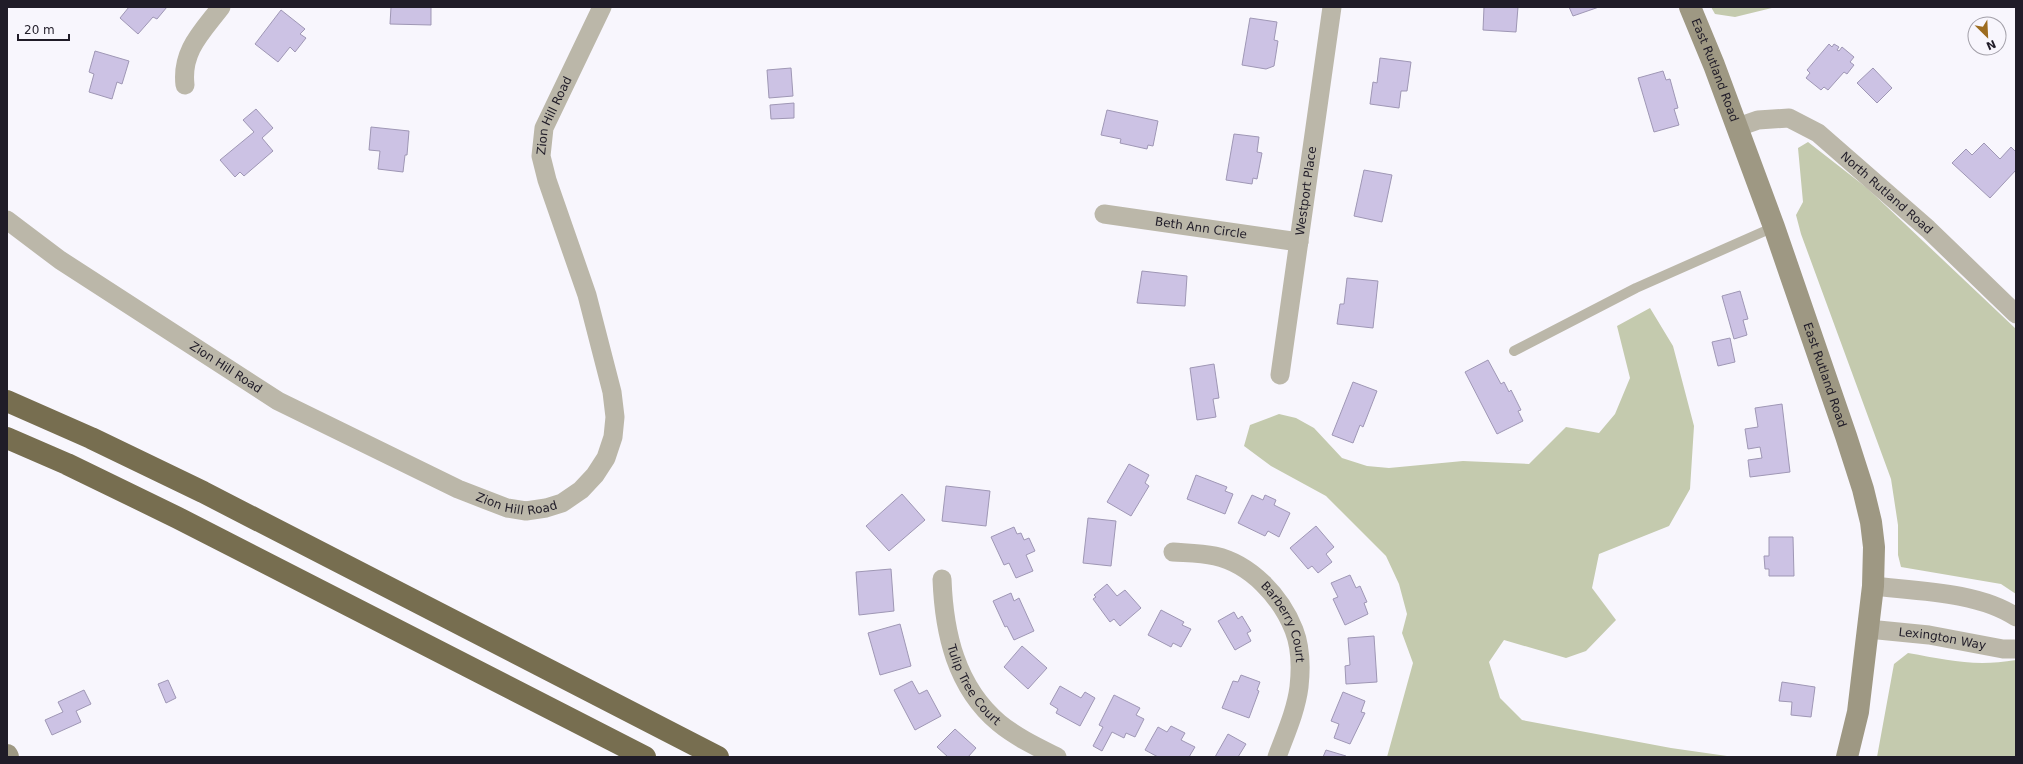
<svg xmlns="http://www.w3.org/2000/svg" width="2023" height="764" viewBox="0 0 2023 764" font-family="'DejaVu Sans',sans-serif">
  <rect width="100%" height="100%" fill="#f8f6fd"/>
  <!-- green -->
  <path fill="#c4caae" d="M 1711,7 L 1776,7 L 1735,17 L 1715,14 Z
    M 1808,142 L 1867,188 L 2016,329 L 2016,594 L 2001,584 L 1901,567 L 1898,555 L 1898,525 L 1891,479 L 1801,234 L 1796,215 L 1803,202 L 1798,148 Z
    M 1650,308 L 1673,346 L 1694,426 L 1690,489 L 1669,526 L 1599,554 L 1592,588 L 1616,620 L 1586,651 L 1566,658 L 1504,640 L 1489,662 L 1500,698 L 1522,720 L 1671,748 L 1734,757 L 1387,757 L 1413,663 L 1402,633 L 1407,614 L 1399,584 L 1386,556 L 1326,496 L 1271,466 L 1244,446 L 1250,425 L 1279,414 L 1296,418 L 1314,428 L 1342,458 L 1367,466 L 1389,468 L 1463,461 L 1529,464 L 1566,427 L 1599,433 L 1615,414 L 1630,378 L 1617,326 Z
    M 1908,653 C 1948,660 1974,667 2016,660 L 2016,757 L 1877,757 L 1894,664 Z"/>
  <!-- building -->
  <path fill="#ccc2e4" stroke="#9f97b5" d="M 129,7 L 167,7 L 157,19 L 153,17 L 138,34 L 120,18 Z
    M 391,7 L 431,7 L 431,25 L 390,24 Z
    M 1484,7 L 1518,7 L 1516,32 L 1483,30 Z
    M 1569,7 L 1599,7 L 1573,16 Z
    M 281,10 L 305,29 L 300,34 L 306,38 L 295,52 L 290,47 L 278,62 L 255,44 Z
    M 1250,18 L 1277,22 L 1274,40 L 1278,41 L 1274,66 L 1266,69 L 1242,65 Z
    M 1829,44 L 1832,47 L 1834,44 L 1839,47 L 1837,50 L 1839,51 L 1842,47 L 1854,57 L 1850,62 L 1854,65 L 1847,74 L 1844,72 L 1828,90 L 1824,87 L 1821,90 L 1806,78 L 1810,73 L 1807,70 Z
    M 95,51 L 129,61 L 122,84 L 117,82 L 112,99 L 89,92 L 94,74 L 89,72 Z
    M 1380,58 L 1411,62 L 1407,91 L 1401,91 L 1399,108 L 1370,104 L 1373,82 L 1377,83 Z
    M 791,68 L 793,96 L 769,98 L 767,70 Z
    M 1873,68 L 1892,88 L 1877,103 L 1857,83 Z
    M 1663,71 L 1666,80 L 1670,79 L 1678,108 L 1674,109 L 1679,125 L 1654,132 L 1638,78 Z
    M 794,103 L 794,118 L 771,119 L 770,105 Z
    M 256,109 L 273,128 L 262,138 L 273,151 L 244,176 L 240,172 L 235,177 L 220,160 L 254,132 L 243,120 Z
    M 1107,110 L 1158,121 L 1153,146 L 1148,145 L 1147,149 L 1120,143 L 1121,139 L 1101,135 Z
    M 371,127 L 409,131 L 407,155 L 405,155 L 403,172 L 378,169 L 380,151 L 369,150 Z
    M 1234,134 L 1259,137 L 1257,152 L 1262,153 L 1257,179 L 1253,178 L 1252,184 L 1226,180 Z
    M 1984,143 L 2000,159 L 2011,147 L 2016,152 L 2016,170 L 1990,198 L 1952,163 L 1966,149 L 1972,155 Z
    M 1364,170 L 1392,175 L 1382,222 L 1354,216 Z
    M 1142,271 L 1187,276 L 1185,306 L 1137,303 Z
    M 1347,278 L 1378,281 L 1373,328 L 1337,324 L 1340,304 L 1344,304 Z
    M 1740,291 L 1748,319 L 1743,320 L 1747,335 L 1734,339 L 1722,296 Z
    M 1730,338 L 1735,362 L 1718,366 L 1712,342 Z
    M 1488,360 L 1501,384 L 1504,382 L 1509,392 L 1511,390 L 1521,410 L 1518,411 L 1523,421 L 1497,434 L 1465,372 Z
    M 1214,364 L 1219,398 L 1213,399 L 1216,417 L 1197,420 L 1190,368 Z
    M 1353,382 L 1377,391 L 1363,427 L 1360,425 L 1353,443 L 1332,435 Z
    M 1782,404 L 1790,472 L 1750,477 L 1748,460 L 1762,458 L 1760,447 L 1748,449 L 1745,429 L 1758,427 L 1755,408 Z
    M 1129,464 L 1149,475 L 1145,483 L 1149,486 L 1131,516 L 1107,502 Z
    M 1196,475 L 1227,487 L 1225,491 L 1233,494 L 1225,514 L 1187,499 Z
    M 946,486 L 990,491 L 986,526 L 942,521 Z
    M 902,494 L 925,520 L 889,551 L 866,526 Z
    M 1252,495 L 1263,500 L 1265,495 L 1276,500 L 1274,505 L 1290,513 L 1279,537 L 1268,531 L 1265,536 L 1238,523 Z
    M 1088,518 L 1116,521 L 1111,566 L 1083,563 Z
    M 1316,526 L 1334,547 L 1326,554 L 1332,562 L 1318,573 L 1312,566 L 1308,569 L 1290,548 Z
    M 1014,527 L 1017,534 L 1021,533 L 1024,540 L 1029,538 L 1035,551 L 1026,555 L 1033,571 L 1016,578 L 1009,563 L 1004,565 L 991,537 Z
    M 1769,537 L 1793,537 L 1794,576 L 1769,576 L 1769,569 L 1765,569 L 1764,556 L 1769,556 Z
    M 891,569 L 894,611 L 859,615 L 856,572 Z
    M 1350,575 L 1356,588 L 1360,586 L 1367,602 L 1364,603 L 1368,614 L 1345,625 L 1333,599 L 1338,597 L 1331,583 Z
    M 1107,584 L 1117,596 L 1125,590 L 1141,608 L 1120,626 L 1114,619 L 1110,622 L 1093,599 L 1096,597 L 1094,595 Z
    M 1011,593 L 1014,601 L 1019,598 L 1034,631 L 1014,640 L 1007,626 L 1005,627 L 993,601 Z
    M 1161,610 L 1184,622 L 1182,625 L 1191,629 L 1181,647 L 1173,643 L 1171,647 L 1148,635 Z
    M 1234,612 L 1238,619 L 1242,616 L 1251,631 L 1247,633 L 1251,641 L 1235,650 L 1218,621 Z
    M 900,624 L 911,666 L 880,675 L 868,633 Z
    M 1374,636 L 1377,682 L 1346,684 L 1345,666 L 1350,665 L 1348,638 Z
    M 1022,646 L 1047,668 L 1028,689 L 1004,667 Z
    M 1241,675 L 1260,682 L 1257,690 L 1259,691 L 1249,718 L 1222,708 L 1233,681 L 1238,682 Z
    M 168,680 L 176,698 L 166,703 L 158,684 Z
    M 912,681 L 919,694 L 927,690 L 941,716 L 915,730 L 894,690 Z
    M 1782,682 L 1815,687 L 1811,717 L 1791,715 L 1792,702 L 1779,701 Z
    M 1060,686 L 1081,698 L 1085,692 L 1095,698 L 1080,726 L 1056,713 L 1058,709 L 1050,704 Z
    M 84,690 L 91,704 L 76,711 L 81,722 L 52,735 L 45,720 L 63,712 L 58,702 Z
    M 1343,692 L 1365,701 L 1361,712 L 1365,713 L 1350,744 L 1334,738 L 1339,724 L 1331,721 Z
    M 1114,695 L 1140,708 L 1136,715 L 1144,719 L 1135,737 L 1126,733 L 1124,738 L 1112,732 L 1102,751 L 1093,746 L 1103,727 L 1099,725 Z
    M 1171,726 L 1185,733 L 1181,740 L 1195,747 L 1189,757 L 1158,757 L 1145,750 L 1158,727 L 1167,732 Z
    M 955,729 L 976,748 L 968,757 L 948,757 L 937,747 Z
    M 1228,734 L 1246,744 L 1238,757 L 1215,757 Z
    M 1326,750 L 1346,756 L 1345,757 L 1323,757 Z"/>
  <g fill="none" stroke-linecap="round" stroke-linejoin="round">
    <!-- lane -->
    <path stroke="#bbb7a9" stroke-width="10" d="M 1514,351 L 1636,288 L 1774,227"/>
    <!-- street -->
    <g stroke="#bbb7a9" stroke-width="19">
      <path d="M 185,85 C 181,51 202,32 221,7"/>
      <path id="s1" d="M 1738,127 L 1758,120 L 1789,118 L 1818,133 L 1928,229 L 2016,314"/>
      <path id="s2" d="M 1104,214 L 1299,242"/>
      <path id="s3" d="M 7,220 L 60,260 L 278,401 L 458,489 L 507,508 L 526,511 L 546,508 L 562,503 L 581,490 L 595,475 L 606,458 L 613,437 L 615,417 L 612,392 L 587,295 L 547,180 L 541,156 L 544,128 L 602,7"/>
      <path id="s4" d="M 1280,375 L 1332,7"/>
      <path id="s5" d="M 1173,552 C 1187,553 1201,553 1215,556 C 1251,564 1281,597 1294,630 C 1301,648 1301,669 1299,687 C 1296,711 1285,735 1277,757"/>
      <path id="s6" d="M 942,579 C 944,633 956,687 999,723 C 1016,737 1037,747 1057,757"/>
      <path d="M 1873,586 C 1917,591 1979,592 2016,617"/>
      <path id="s7" d="M 1868,629 L 1929,635 L 2003,649 L 2016,649"/>
    </g>
    <!-- secondary -->
    <g stroke="#9e9883" stroke-width="22">
      <path id="s8" d="M 1690,7 L 1714,65 L 1774,227 L 1846,436 L 1863,489 L 1871,522 L 1874,547 L 1873,586 L 1858,712 L 1847,757"/>
      <path d="M 7,755 L 8,757"/>
    </g>
    <!-- highway -->
    <path stroke="#776e50" stroke-width="22" d="M 7,401 L 91,438 L 203,492 L 718,757
      M 7,438 L 67,464 L 178,518 L 645,757"/>
  </g>
  <g text-anchor="middle" dominant-baseline="central" stroke-width="4" stroke-linejoin="round" paint-order="stroke">
    <!-- street labels -->
    <g font-size="12" fill="#201c28" stroke="#f8f6fd">
      <text stroke="none"><textPath href="#s8" startOffset="68">East Rutland Road</textPath></text>
      <text stroke="none"><textPath href="#s3" startOffset="1056">Zion Hill Road</textPath></text>
      <text stroke="none"><textPath href="#s4" startOffset="186">Westport Place</textPath></text>
      <text stroke="none"><textPath href="#s1" startOffset="176">North Rutland Road</textPath></text>
      <text stroke="none"><textPath href="#s2" startOffset="98">Beth Ann Circle</textPath></text>
      <text stroke="none"><textPath href="#s3" startOffset="264">Zion Hill Road</textPath></text>
      <text stroke="none"><textPath href="#s8" startOffset="392">East Rutland Road</textPath></text>
      <text stroke="none"><textPath href="#s3" startOffset="588">Zion Hill Road</textPath></text>
      <text stroke="none"><textPath href="#s5" startOffset="143">Barberry Court</textPath></text>
      <text stroke="none"><textPath href="#s7" startOffset="75">Lexington Way</textPath></text>
      <text stroke="none"><textPath href="#s6" startOffset="113">Tulip Tree Court</textPath></text>
    </g>
  </g>
  <!-- border -->
  <rect width="2023" height="764" fill="none" stroke="#201c28" stroke-width="16"/>
  <!-- north arrow -->
  <g transform="translate(1987 36) rotate(156)"><circle r="19" fill="#f8f6fd" stroke="#a29fa8"/>
  <path d="M0-3L7 15L0 10L-7 15Z" fill="#9d6c20"/>
  <text y="-6" font-size="11" font-weight="bold" text-anchor="middle" fill="#201c28">N</text>
  </g>
  <!-- scale -->
  <path d="M18 34v6h51v-6" fill="none" stroke="#201c28" stroke-width="2"/>
  <text x="24" y="34" font-size="12" fill="#201c28" stroke="#f8f6fd" stroke-width="3" paint-order="stroke">20 m</text>
</svg>
